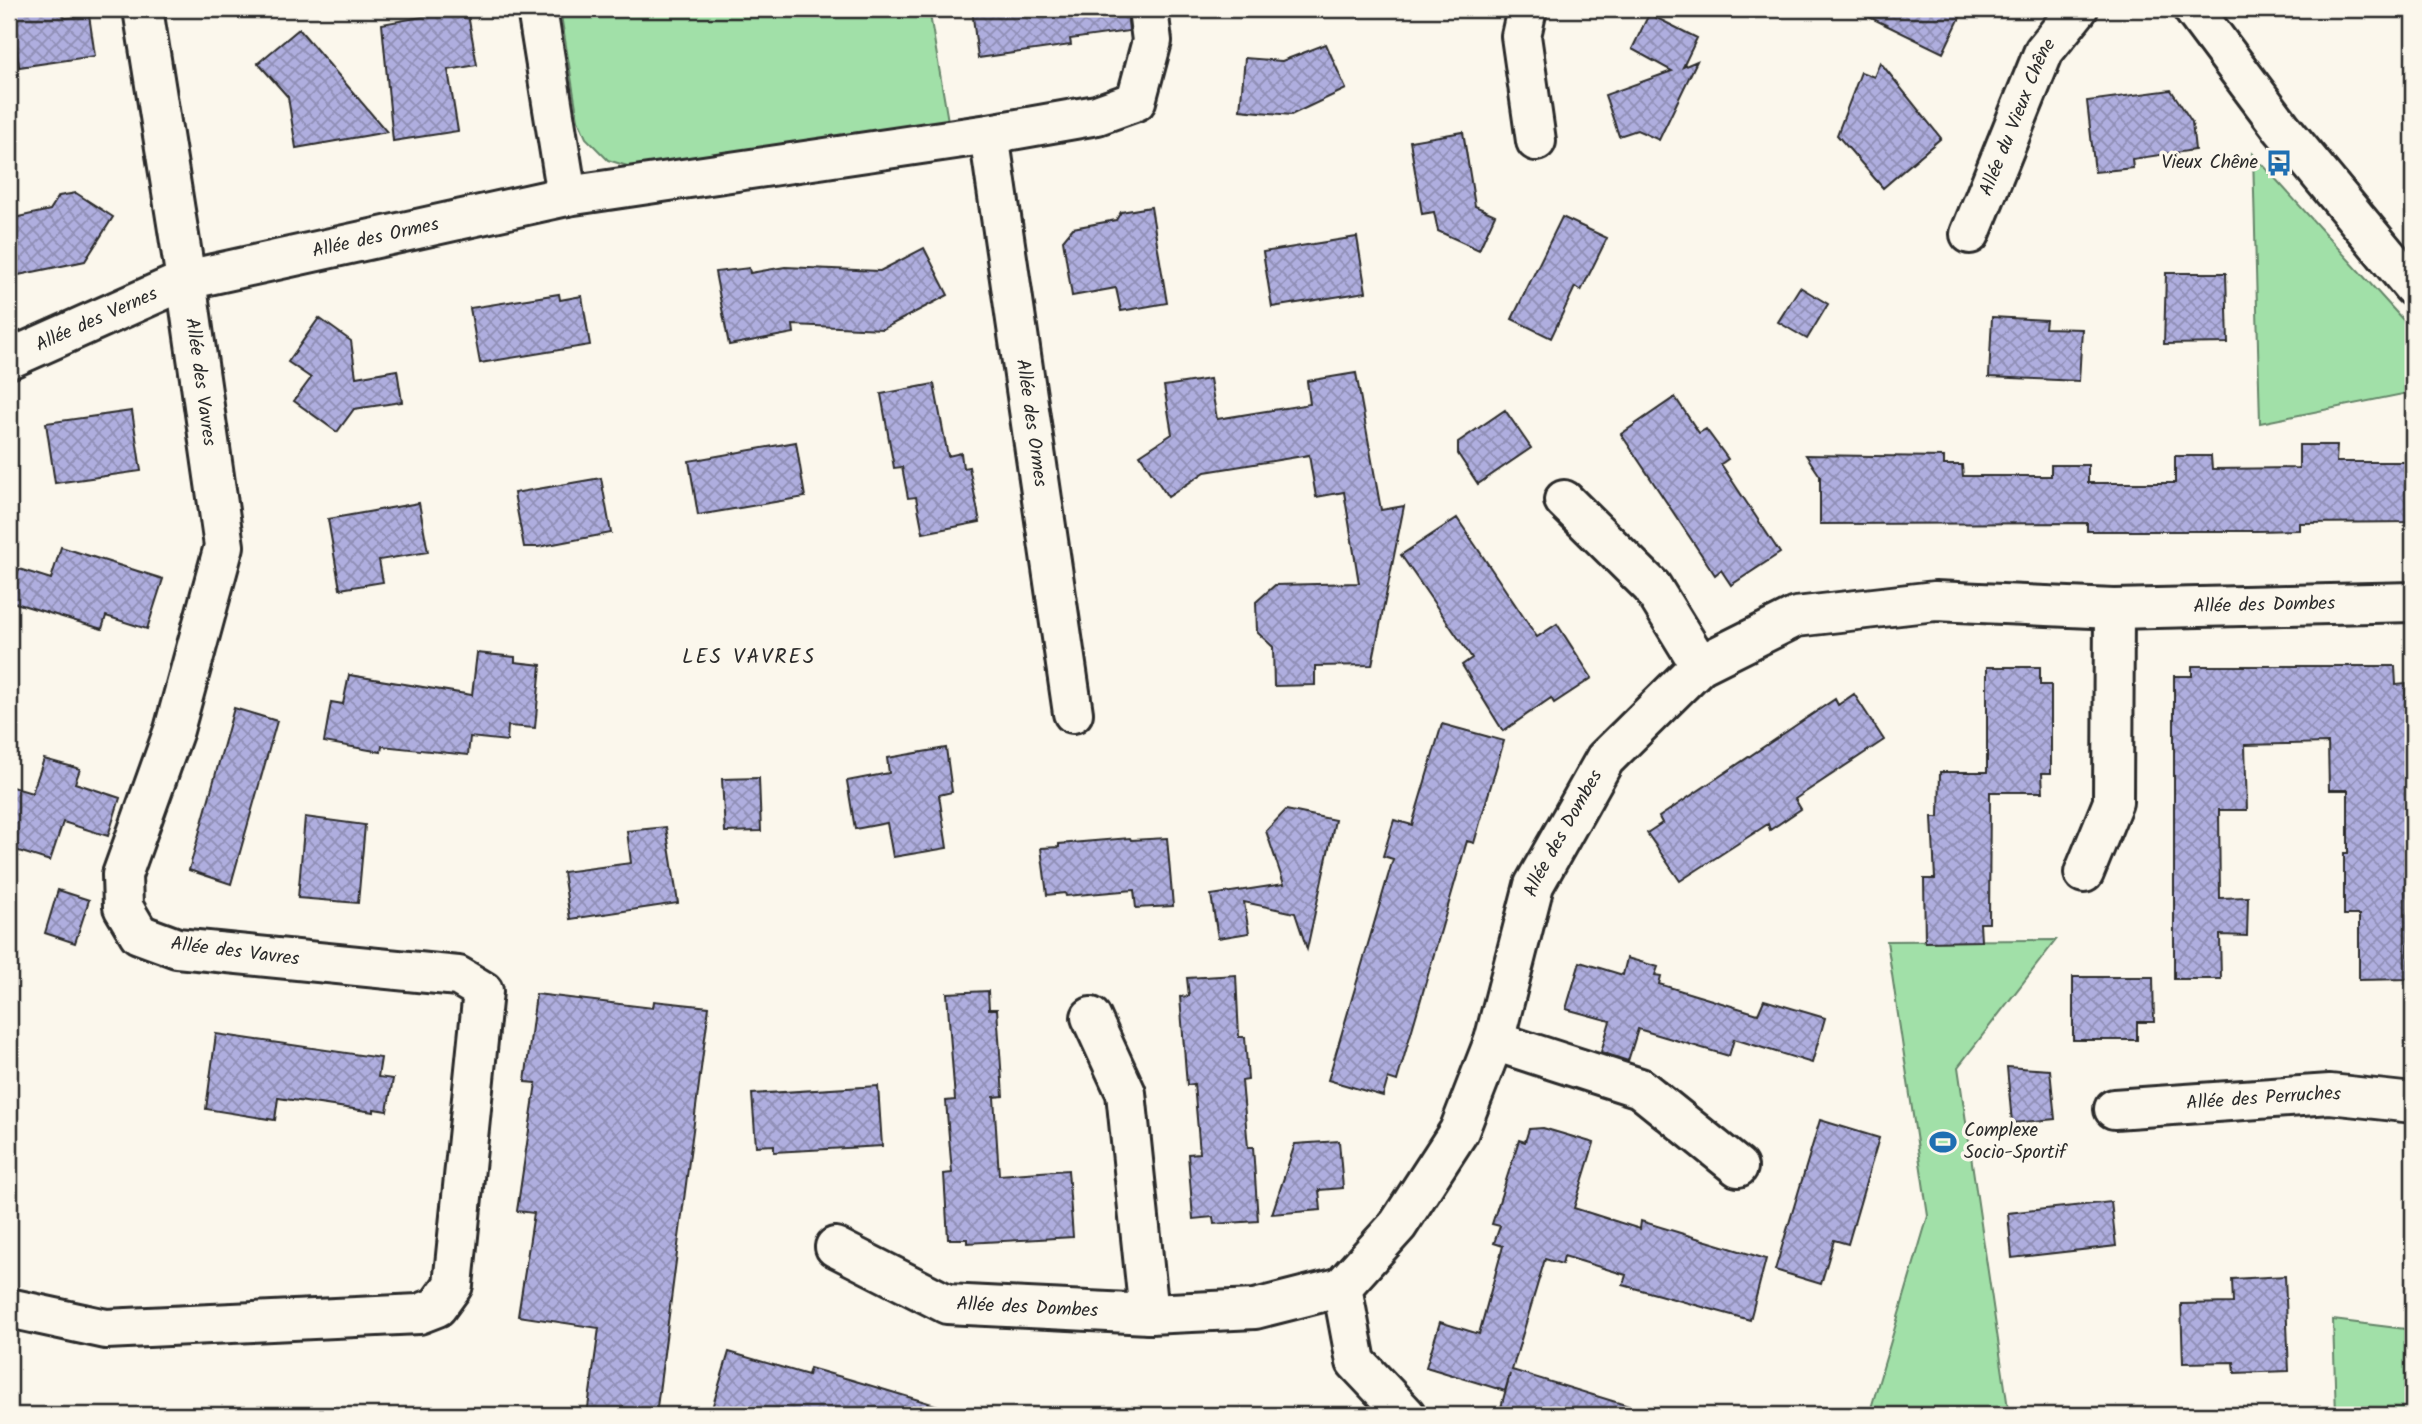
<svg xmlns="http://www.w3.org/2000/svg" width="2422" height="1424" viewBox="0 0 2422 1424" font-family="Kalam,sans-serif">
  <defs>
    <pattern id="building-cross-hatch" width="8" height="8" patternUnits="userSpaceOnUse" patternTransform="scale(1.75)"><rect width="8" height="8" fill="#afaedf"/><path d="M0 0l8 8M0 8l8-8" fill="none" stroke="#8f8eb5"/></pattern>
  </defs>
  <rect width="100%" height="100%" fill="#fbf7ec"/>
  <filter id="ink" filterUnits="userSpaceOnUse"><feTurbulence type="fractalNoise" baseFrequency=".0143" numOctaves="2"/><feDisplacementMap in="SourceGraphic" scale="14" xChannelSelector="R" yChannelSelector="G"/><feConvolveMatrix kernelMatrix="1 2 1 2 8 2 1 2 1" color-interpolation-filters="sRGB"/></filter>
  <g filter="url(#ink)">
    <!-- green -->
    <path fill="#a1e0a8" stroke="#66866a" stroke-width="2" d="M 560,9 L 929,9 L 949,127 L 634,168 L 608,160 L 586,138 L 578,120 Z
      M 2253,154 L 2413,331 L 2413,392 L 2260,423 Z
      M 2056,940 L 1958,1067 L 2009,1415 L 1869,1415 L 1928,1216 L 1887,941 Z
      M 2333,1320 L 2413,1330 L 2413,1415 L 2336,1415 Z"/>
    <!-- building -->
    <path fill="url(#building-cross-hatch)" stroke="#2b2b2b" stroke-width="2" d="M 11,9 L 53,9 L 66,18 L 89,15 L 95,56 L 19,67 Z
      M 467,9 L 477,65 L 448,70 L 458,131 L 393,141 L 382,24 Z
      M 972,9 L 1127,9 L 1129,31 L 1070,39 L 1071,45 L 978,58 Z
      M 1853,9 L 1964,9 L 1943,53 Z
      M 1649,14 L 1697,38 L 1683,67 L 1697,61 L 1659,140 L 1637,130 L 1619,136 L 1605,95 L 1672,71 L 1632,49 Z
      M 299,29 L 387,132 L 296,148 L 288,97 L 258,63 Z
      M 1326,44 L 1346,89 L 1291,115 L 1240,110 L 1245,58 L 1282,61 Z
      M 1880,62 L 1941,138 L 1883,188 L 1837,135 L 1861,72 L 1874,77 Z
      M 2171,90 L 2192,122 L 2195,150 L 2132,159 L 2133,168 L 2095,172 L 2087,101 Z
      M 1463,132 L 1475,206 L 1495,215 L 1479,250 L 1438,231 L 1434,212 L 1422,214 L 1410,141 Z
      M 76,193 L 113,217 L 85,261 L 9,277 L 9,219 L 50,210 L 59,196 Z
      M 1151,207 L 1167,303 L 1121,311 L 1116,288 L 1072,296 L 1063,240 L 1073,228 L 1116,220 L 1121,212 Z
      M 1562,217 L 1607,238 L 1581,291 L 1575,287 L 1551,338 L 1512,319 Z
      M 1357,237 L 1366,292 L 1272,307 L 1263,252 Z
      M 924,248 L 948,295 L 883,329 L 793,325 L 794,333 L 729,345 L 715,272 L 749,268 L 750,273 L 785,267 L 880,271 Z
      M 2166,273 L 2226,273 L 2228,343 L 2164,344 Z
      M 1800,287 L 1828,304 L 1807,339 L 1778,322 Z
      M 559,294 L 560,300 L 582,296 L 590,345 L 480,363 L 470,308 Z
      M 1992,317 L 2046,320 L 2045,328 L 2082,329 L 2079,381 L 1989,377 Z
      M 319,318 L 351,341 L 356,377 L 397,370 L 402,402 L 354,409 L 337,432 L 294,401 L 311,378 L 288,362 Z
      M 1356,373 L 1381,510 L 1404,506 L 1372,665 L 1315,666 L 1315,685 L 1274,686 L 1273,647 L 1257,632 L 1256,602 L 1275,585 L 1359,583 L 1344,492 L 1316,497 L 1309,455 L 1205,472 L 1168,497 L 1140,455 L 1172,434 L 1164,386 L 1210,379 L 1217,419 L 1310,404 L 1307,381 Z
      M 934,384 L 948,456 L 961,453 L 963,468 L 969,467 L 980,522 L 923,533 L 916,497 L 908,498 L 902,467 L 894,468 L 881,394 Z
      M 1675,397 L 1699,433 L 1706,429 L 1728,459 L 1721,464 L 1780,553 L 1731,585 L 1721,570 L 1715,575 L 1621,434 Z
      M 1505,410 L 1531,448 L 1478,484 L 1458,454 L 1458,442 Z
      M 132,411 L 141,471 L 55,483 L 46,423 Z
      M 796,442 L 805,497 L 698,515 L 689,461 Z
      M 2299,445 L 2337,445 L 2336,462 L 2413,462 L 2413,522 L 2299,523 L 2299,530 L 2257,531 L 2087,531 L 2087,523 L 1820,524 L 1820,476 L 1806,455 L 1944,457 L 1944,465 L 1962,465 L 1963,476 L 2051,476 L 2051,465 L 2088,465 L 2088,483 L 2175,483 L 2175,456 L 2211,456 L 2212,469 L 2299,468 Z
      M 601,478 L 611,533 L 538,547 L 524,547 L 514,493 Z
      M 419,503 L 428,552 L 379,560 L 383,582 L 340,589 L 328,519 Z
      M 1457,518 L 1537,637 L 1557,624 L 1592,678 L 1554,703 L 1551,698 L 1503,731 L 1462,665 L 1472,658 L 1401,555 Z
      M 61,547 L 163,579 L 147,629 L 106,616 L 102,629 L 9,601 L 19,569 L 51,579 Z
      M 477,653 L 515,657 L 515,662 L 541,665 L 535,728 L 508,726 L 507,741 L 470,737 L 468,755 L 382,746 L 381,752 L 324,742 L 331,702 L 343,704 L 349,675 L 472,695 Z
      M 2192,666 L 2395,666 L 2396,685 L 2406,684 L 2408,979 L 2359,980 L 2359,915 L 2344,915 L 2344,853 L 2348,853 L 2348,790 L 2329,790 L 2328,743 L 2245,745 L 2247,810 L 2219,810 L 2220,898 L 2248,897 L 2247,936 L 2220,935 L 2221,979 L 2174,979 L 2174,676 L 2192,676 Z
      M 1987,667 L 2040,667 L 2040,685 L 2051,685 L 2051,773 L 2042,773 L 2043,792 L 1990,792 L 1989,923 L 1980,923 L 1981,941 L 1925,942 L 1924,879 L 1935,879 L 1932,817 L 1939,817 L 1940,772 L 1987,772 Z
      M 1854,694 L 1884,740 L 1795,799 L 1801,809 L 1770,830 L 1768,824 L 1680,881 L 1647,833 L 1662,823 L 1659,817 L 1835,699 L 1838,705 Z
      M 234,708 L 277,721 L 231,884 L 189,870 Z
      M 1442,724 L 1504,741 L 1474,843 L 1467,841 L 1397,1081 L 1388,1078 L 1383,1096 L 1328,1080 L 1393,859 L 1383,856 L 1394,820 L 1412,825 Z
      M 946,748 L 952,792 L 939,795 L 947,848 L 893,857 L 887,823 L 855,829 L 847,781 L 889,773 L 887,758 Z
      M 44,759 L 80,769 L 75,783 L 120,798 L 108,836 L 63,822 L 50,861 L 9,848 L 9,786 L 32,793 Z
      M 759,778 L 761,831 L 725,832 L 722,779 Z
      M 1286,810 L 1335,820 L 1307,949 L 1295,913 L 1244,902 L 1249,933 L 1218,938 L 1211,895 L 1284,884 L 1266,831 Z
      M 305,817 L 365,825 L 358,903 L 298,898 Z
      M 666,827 L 678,903 L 570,919 L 563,872 L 631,863 L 627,831 Z
      M 1130,838 L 1131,840 L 1167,838 L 1173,906 L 1136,908 L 1134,890 L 1066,896 L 1065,893 L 1047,895 L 1041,848 L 1059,847 L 1059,844 Z
      M 58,890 L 89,900 L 75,943 L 45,933 Z
      M 1627,958 L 1658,967 L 1655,975 L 1661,976 L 1659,984 L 1758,1014 L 1764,1000 L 1825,1018 L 1812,1063 L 1734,1039 L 1729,1056 L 1638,1029 L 1628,1061 L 1601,1052 L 1610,1021 L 1566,1009 L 1580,962 L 1623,975 Z
      M 1236,975 L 1239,1037 L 1245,1037 L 1248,1080 L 1242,1081 L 1248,1147 L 1253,1147 L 1258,1221 L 1214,1224 L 1213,1217 L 1193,1219 L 1188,1154 L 1200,1153 L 1194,1084 L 1187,1085 L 1180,997 L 1189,996 L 1187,978 Z
      M 2073,977 L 2153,977 L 2154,1022 L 2137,1022 L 2137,1040 L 2073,1040 Z
      M 988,991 L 989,1009 L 997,1009 L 1003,1096 L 994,1097 L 999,1175 L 1068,1170 L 1073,1237 L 967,1243 L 967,1239 L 948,1239 L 944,1174 L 952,1173 L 946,1101 L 955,1100 L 947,993 Z
      M 536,994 L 653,1008 L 654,1001 L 709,1007 L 656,1415 L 587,1415 L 599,1328 L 518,1316 L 534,1213 L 517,1211 L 536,1083 L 525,1082 Z
      M 216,1034 L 381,1058 L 378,1077 L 393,1079 L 387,1111 L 374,1109 L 374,1112 L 278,1098 L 275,1120 L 206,1109 Z
      M 2007,1067 L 2050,1070 L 2055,1119 L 2012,1123 Z
      M 878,1086 L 882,1146 L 774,1152 L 774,1145 L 756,1146 L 752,1094 Z
      M 1820,1120 L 1879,1138 L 1848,1244 L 1834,1240 L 1821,1284 L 1775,1270 Z
      M 1543,1128 L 1594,1143 L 1574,1208 L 1640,1229 L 1641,1221 L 1766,1259 L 1750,1320 L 1623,1285 L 1626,1275 L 1564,1256 L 1562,1264 L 1545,1259 L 1512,1370 L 1632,1407 L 1631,1415 L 1499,1415 L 1510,1374 L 1505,1391 L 1426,1367 L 1440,1322 L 1479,1334 L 1503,1246 L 1494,1243 L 1500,1226 L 1492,1224 L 1519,1140 L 1525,1142 L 1529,1129 Z
      M 1339,1141 L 1343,1188 L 1319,1190 L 1321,1210 L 1272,1214 L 1295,1144 Z
      M 2111,1202 L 2116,1246 L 2012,1258 L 2008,1213 Z
      M 2285,1276 L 2289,1371 L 2235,1373 L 2234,1362 L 2183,1363 L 2181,1304 L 2233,1303 L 2232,1279 Z
      M 729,1352 L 808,1375 L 810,1368 L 852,1380 L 942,1407 L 941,1415 L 710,1415 Z"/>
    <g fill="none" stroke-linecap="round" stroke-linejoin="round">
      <!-- minor casing -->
      <g stroke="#2b2b2b" stroke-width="44">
        <g id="minor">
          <path d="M 537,9 L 567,196"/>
          <path d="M 1527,9 L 1521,36 L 1536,141"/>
          <path d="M 2193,9 L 2281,127 L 2413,287"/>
          <path id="s1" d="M 989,134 L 1073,713"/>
          <path id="s2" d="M 1970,234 L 2044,51 L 2078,9"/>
          <path id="s3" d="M 9,359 L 186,280 L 567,196 L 989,134 L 1097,115 L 1136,101 L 1152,41 L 1148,9"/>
          <path d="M 1564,500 L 1652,587 L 1700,665"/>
          <path d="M 2084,873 L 2113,802 L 2114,609"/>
          <path d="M 1091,1017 L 1126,1093 L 1149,1314"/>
          <path d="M 1494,1041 L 1640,1088 L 1738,1167"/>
          <path id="s4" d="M 2114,1109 L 2330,1094 L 2413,1103"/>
          <path id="s5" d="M 835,1247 L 947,1304 L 1149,1314 L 1255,1309 L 1342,1287 L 1398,1225 L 1459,1131 L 1494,1041 L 1534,885 L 1605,759 L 1700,665 L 1796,617 L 1935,601 L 2114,609 L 2413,602"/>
          <path d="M 1342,1287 L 1356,1362 L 1406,1415"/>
          <path d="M 9,1308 L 106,1329 L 419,1314 L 437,1307 L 453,1285 L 483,991 L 458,976 L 177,948 L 139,934 L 123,907 L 122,875 L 174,730 L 224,546 L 186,280 L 143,9"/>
        </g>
      </g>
      <!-- minor -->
      <use href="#minor" stroke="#fbf7ec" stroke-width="38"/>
    </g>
  </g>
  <!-- icons -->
  <defs>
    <g id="bus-bare" transform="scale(2.1)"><path d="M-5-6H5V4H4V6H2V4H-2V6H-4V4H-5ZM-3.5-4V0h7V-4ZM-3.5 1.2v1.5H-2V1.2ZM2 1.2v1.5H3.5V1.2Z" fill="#1f6fb2" stroke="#fbf7ec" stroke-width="2.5" paint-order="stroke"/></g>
    <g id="stadium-bare" transform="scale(2.1)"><path d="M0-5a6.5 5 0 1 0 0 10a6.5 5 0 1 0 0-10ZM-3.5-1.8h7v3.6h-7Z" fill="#1f6fb2" stroke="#fbf7ec" stroke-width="2.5" paint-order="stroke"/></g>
  </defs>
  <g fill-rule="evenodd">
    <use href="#bus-bare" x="2279" y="163"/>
    <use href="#stadium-bare" x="1943" y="1142"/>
  </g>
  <g text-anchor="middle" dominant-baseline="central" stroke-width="7" stroke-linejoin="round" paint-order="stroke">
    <!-- street labels -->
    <g font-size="19" fill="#2b2b2b" stroke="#fbf7ec">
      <text stroke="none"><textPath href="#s2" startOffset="126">Allée du Vieux Chêne</textPath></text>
      <text stroke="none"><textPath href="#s3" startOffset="388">Allée des Ormes</textPath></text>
      <text stroke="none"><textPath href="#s3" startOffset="96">Allée des Vernes</textPath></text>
      <text transform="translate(200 382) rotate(82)">Allée des Vavres</text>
      <text stroke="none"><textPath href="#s1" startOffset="292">Allée des Ormes</textPath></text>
      <text stroke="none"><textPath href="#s5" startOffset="1832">Allée des Dombes</textPath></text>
      <text stroke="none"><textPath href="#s5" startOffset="1036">Allée des Dombes</textPath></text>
      <text transform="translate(235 952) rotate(7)">Allée des Vavres</text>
      <text stroke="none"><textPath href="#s4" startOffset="150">Allée des Perruches</textPath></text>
      <text stroke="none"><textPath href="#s5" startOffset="206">Allée des Dombes</textPath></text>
    </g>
    <!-- poi labels -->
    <g font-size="19" fill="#2b2b2b" stroke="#fbf7ec" text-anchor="end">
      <text x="2258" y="163">Vieux Chêne</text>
      <text x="1964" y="1131" text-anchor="start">Complexe<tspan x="1964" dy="22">Socio-Sportif</tspan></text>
    </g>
    <!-- neighbourhood labels -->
    <g font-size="21" letter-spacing="2" fill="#2b2b2b" stroke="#fbf7ec">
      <text x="749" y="657">LES VAVRES</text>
    </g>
  </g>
  <!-- margin -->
  <rect width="2422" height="1424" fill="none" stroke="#fbf7ec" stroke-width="35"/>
  <rect x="18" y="18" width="2387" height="1389" fill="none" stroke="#2b2b2b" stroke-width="2.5" filter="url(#ink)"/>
</svg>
